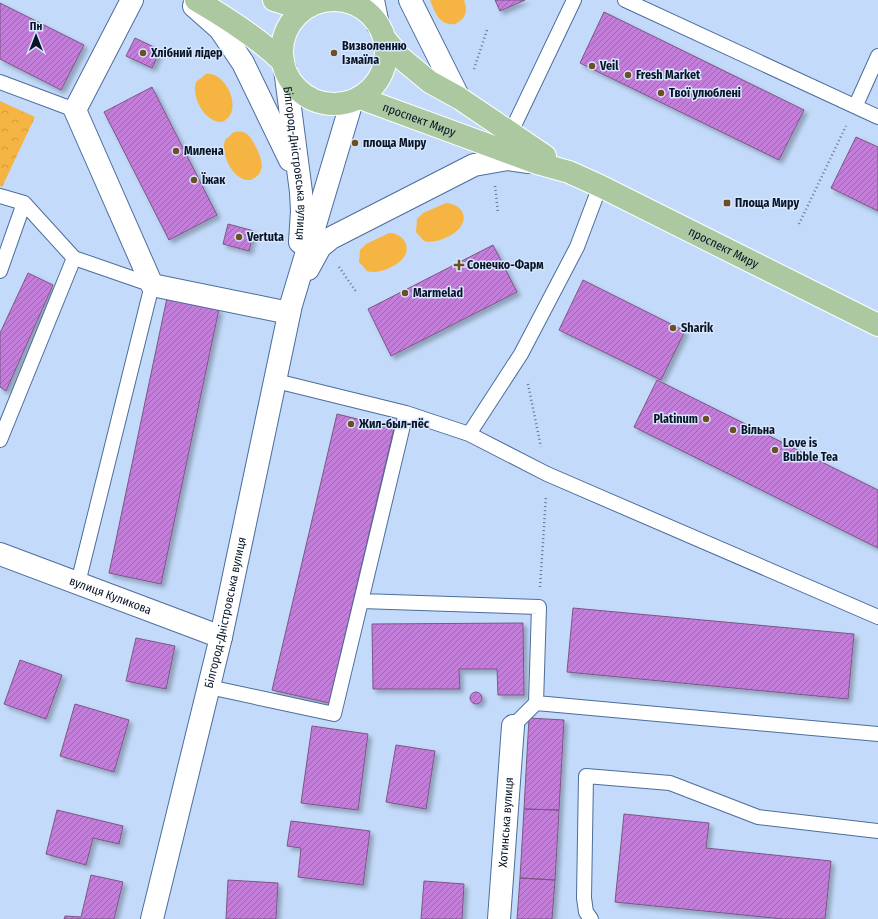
<svg xmlns="http://www.w3.org/2000/svg" width="878" height="919" viewBox="0 0 878 919" font-family="'Fira Sans Condensed',sans-serif">
  <defs>
    <pattern id="park-crowns" width="20" height="18" patternUnits="userSpaceOnUse"><rect width="20" height="18" fill="#f6b542"/><path d="M2 6a3 3 0 1 1 6 0M12 15a3 3 0 1 1 6 0" fill="none" stroke="#d19b3a"/></pattern>
    <pattern id="building-hatch" width="6" height="6" patternUnits="userSpaceOnUse"><rect width="6" height="6" fill="#c37eda"/><path d="M-1 1l2-2M0 6l6-6M5 7l2-2" fill="none" stroke="#9c66b1"/></pattern>
    <filter id="shadow"><feDropShadow dx="3.5" dy="3.5" stdDeviation="2" flood-color="#0004"/></filter>
  </defs>
  <rect width="100%" height="100%" fill="#c3dafa"/>
  <!-- grass -->
  <path fill="#f6b542" d="M 430,0 L 464,0 C 468,11 466,19 455,24 C 439,26 435,12 430,0 Z
    M 206,74 C 226,71 245,112 222,122 C 205,123 191,97 196,82 Z
    M 234,132 C 239,131 243,131 247,134 C 251,137 253,142 256,147 C 262,160 267,172 251,180 C 234,182 220,155 225,140 Z
    M 446,203 C 458,203 469,214 461,226 C 455,236 435,244 424,241 L 416,232 L 417,219 L 423,213 Z
    M 389,233 C 401,233 412,244 404,257 C 398,266 378,275 367,271 L 359,262 L 360,250 L 366,244 Z"/>
  <!-- park -->
  <path fill="url(#park-crowns)" d="M 0,101 L 35,117 L 2,187 L 0,186 Z"/>
  <!-- building -->
  <path fill="url(#building-hatch)" stroke="#7b5787" filter="url(#shadow)" d="M 495,0 L 525,0 L 500,11 Z
    M 0,3 L 84,45 L 61,90 L 0,59 Z
    M 604,12 L 804,110 L 779,160 L 580,63 Z
    M 135,38 L 160,50 L 152,68 L 126,56 Z
    M 152,87 L 217,215 L 169,240 L 104,112 Z
    M 856,137 L 878,147 L 878,211 L 831,188 Z
    M 228,224 L 254,231 L 249,251 L 223,244 Z
    M 493,245 L 517,292 L 391,356 L 368,309 Z
    M 28,273 L 53,285 L 6,391 L 0,387 L 0,333 Z
    M 583,280 L 685,331 L 661,380 L 559,330 Z
    M 167,298 L 219,309 L 161,584 L 109,573 Z
    M 657,380 L 878,490 L 878,548 L 634,427 Z
    M 337,414 L 394,428 L 329,703 L 272,690 Z
    M 573,608 L 854,634 L 848,699 L 567,672 Z
    M 523,623 L 524,695 L 498,695 L 497,669 L 459,669 L 460,689 L 373,689 L 372,624 Z
    M 136,638 L 175,646 L 166,689 L 126,681 Z
    M 20,660 L 62,675 L 46,719 L 4,704 Z
    M470 698a6 6 0 1 1 12 0a6 6 0 1 1-12 0Z
    M 75,704 L 129,720 L 114,772 L 60,756 Z
    M 529,718 L 564,720 L 559,810 L 524,809 Z
    M 312,726 L 368,734 L 358,810 L 301,803 Z
    M 396,745 L 435,751 L 426,809 L 386,802 Z
    M 524,809 L 559,810 L 555,880 L 520,878 Z
    M 57,810 L 123,826 L 119,844 L 93,838 L 86,865 L 46,854 Z
    M 624,814 L 709,823 L 706,848 L 831,861 L 825,919 L 783,919 L 615,902 Z
    M 291,821 L 370,831 L 363,885 L 298,877 L 301,848 L 287,846 Z
    M 91,875 L 123,882 L 114,919 L 64,919 L 65,916 L 81,917 Z
    M 520,878 L 555,880 L 552,919 L 517,919 Z
    M 228,880 L 278,883 L 276,919 L 226,919 Z
    M 424,881 L 464,884 L 462,919 L 421,919 Z"/>
  <g fill="none" stroke-linecap="round" stroke-linejoin="round">
    <!-- lane casing -->
    <g stroke="#4c6d9d" stroke-width="16">
      <path id="lane" d="M 625,0 L 878,117
        M 0,82 L 75,110
        M 856,105 L 878,56
        M 510,134 L 574,0
        M 0,196 L 24,203 L 74,258 L 152,285 L 78,583
        M 0,271 L 24,203
        M 406,413 L 469,434 L 547,474 L 878,617
        M 469,434 L 521,354 L 577,247 L 600,186
        M 0,440 L 74,258
        M 361,601 L 539,607 L 536,703 L 513,726
        M 209,687 L 334,714 L 406,413 L 276,381
        M 536,703 L 878,734
        M 591,919 L 586,912 L 584,898 L 586,776 L 670,783 L 758,817 L 878,831"/>
    </g>
    <!-- street casing -->
    <g stroke="#4c6d9d" stroke-width="24">
      <g id="street">
        <path d="M 132,0 L 75,110 L 152,285 L 289,313"/>
        <path id="s1" d="M 0,554 L 221,637"/>
        <path id="s2" d="M 499,919 L 513,726"/>
      </g>
    </g>
    <!-- secondary casing -->
    <g stroke="#4c6d9d" stroke-width="24">
      <g id="secondary">
        <path d="M 373,0 L 378,25"/>
        <path d="M 410,0 L 459,98"/>
        <path d="M 194,6 L 220,29 L 243,63 L 290,160"/>
        <path id="s3" d="M 285,69 L 301,192 L 302,211 L 300,242"/>
        <path d="M 308,269 L 320,247 L 331,238 L 474,165 L 508,159 L 527,162"/>
        <path id="s4" d="M 152,919 L 221,637 L 291,305 L 352,101"/>
      </g>
    </g>
    <!-- primary casing -->
    <g stroke="#fff" stroke-width="24">
      <g id="primary">
        <circle cx="334" cy="52" r="52"/>
        <path d="M 196,0 C 227,18 257,37 283,62"/>
        <path d="M 274,0 L 293,6 L 307,7"/>
        <path d="M 385,39 L 401,58 L 430,82 L 459,98 L 545,156"/>
        <path id="s5" d="M 360,98 L 537,163 L 569,172 L 600,186 L 878,325"/>
      </g>
    </g>
    <!-- path -->
    <path stroke="#657791" stroke-width="2.5" stroke-dasharray="1 3" stroke-linecap="butt" d="M 474,69 L 487,30
      M 495,186 L 498,213
      M 799,224 L 846,126
      M 339,267 L 357,293
      M 528,384 L 541,447
      M 540,587 L 546,496"/>
    <!-- lane -->
    <use href="#lane" stroke="#fff" stroke-width="14"/>
    <!-- street -->
    <use href="#street" stroke="#fff" stroke-width="22"/>
    <!-- secondary -->
    <use href="#secondary" stroke="#fff" stroke-width="22"/>
    <!-- primary -->
    <use href="#primary" stroke="#acc8a1" stroke-width="22"/>
  </g>
  <!-- markers -->
  <g fill="#6c5023" stroke="#d7e6fc" stroke-width="1.5">
    <circle cx="143" cy="53" r="4"/>
    <circle cx="334" cy="53" r="4"/>
    <circle cx="592" cy="66" r="4"/>
    <circle cx="628" cy="75" r="4"/>
    <circle cx="661" cy="93" r="4"/>
    <circle cx="355" cy="143" r="4"/>
    <circle cx="176" cy="151" r="4"/>
    <circle cx="194" cy="180" r="4"/>
    <rect x="723" y="199" width="8" height="8" rx="2"/>
    <circle cx="239" cy="237" r="4"/>
    <path d="M457 259h4v4h4v4h-4v4h-4v-4h-4v-4h4z"/>
    <circle cx="405" cy="293" r="4"/>
    <circle cx="673" cy="328" r="4"/>
    <circle cx="706" cy="419" r="4"/>
    <circle cx="351" cy="424" r="4"/>
    <circle cx="733" cy="430" r="4"/>
    <circle cx="775" cy="450" r="4"/>
  </g>
  <g text-anchor="middle" dominant-baseline="central" stroke-width="3" stroke-linejoin="round" paint-order="stroke">
    <!-- poi labels -->
    <g font-size="12" font-weight="bold" fill="#081528" stroke="#d7e6fc" text-anchor="start">
      <text x="342" y="46">Визволенню<tspan x="342" dy="14">Ізмаїла</tspan></text>
      <text x="151" y="53">Хлібний лідер</text>
      <text x="600" y="66">Veil</text>
      <text x="636" y="75">Fresh Market</text>
      <text x="669" y="93">Твої улюблені</text>
      <text x="363" y="143">площа Миру</text>
      <text x="184" y="151">Милена</text>
      <text x="202" y="180">Їжак</text>
      <text x="735" y="203">Площа Миру</text>
      <text x="247" y="237">Vertuta</text>
      <text x="467" y="265">Сонечко-Фарм</text>
      <text x="413" y="293">Marmelad</text>
      <text x="681" y="328">Sharik</text>
      <text x="698" y="419" text-anchor="end">Platinum</text>
      <text x="359" y="424">Жил-был-пёс</text>
      <text x="741" y="430">Вільна</text>
      <text x="783" y="443">Love is<tspan x="783" dy="14">Bubble Tea</tspan></text>
    </g>
    <!-- street labels -->
    <g font-size="12" fill="#081528" stroke="#d7e6fc">
      <text stroke="none"><textPath href="#s5" startOffset="63">проспект Миру</textPath></text>
      <text stroke="none"><textPath href="#s3" startOffset="95">Білгород-Дністровська вулиця</textPath></text>
      <text stroke="none"><textPath href="#s5" startOffset="394">проспект Миру</textPath></text>
      <text stroke="none"><textPath href="#s1" startOffset="118">вулиця Куликова</textPath></text>
      <text stroke="none"><textPath href="#s4" startOffset="315">Білгород-Дністровська вулиця</textPath></text>
      <text stroke="none"><textPath href="#s2" startOffset="97">Хотинська вулиця</textPath></text>
    </g>
  </g>
  <!-- north arrow -->
  <g transform="translate(36 36)" stroke="#d7e6fc" stroke-width="3" paint-order="stroke">
  <path d="M0-3L7 15L0 10L-7 15Z" fill="#081528"/>
  <text y="-6" font-size="11" font-weight="bold" text-anchor="middle" fill="#081528">Пн</text>
  </g>
</svg>
